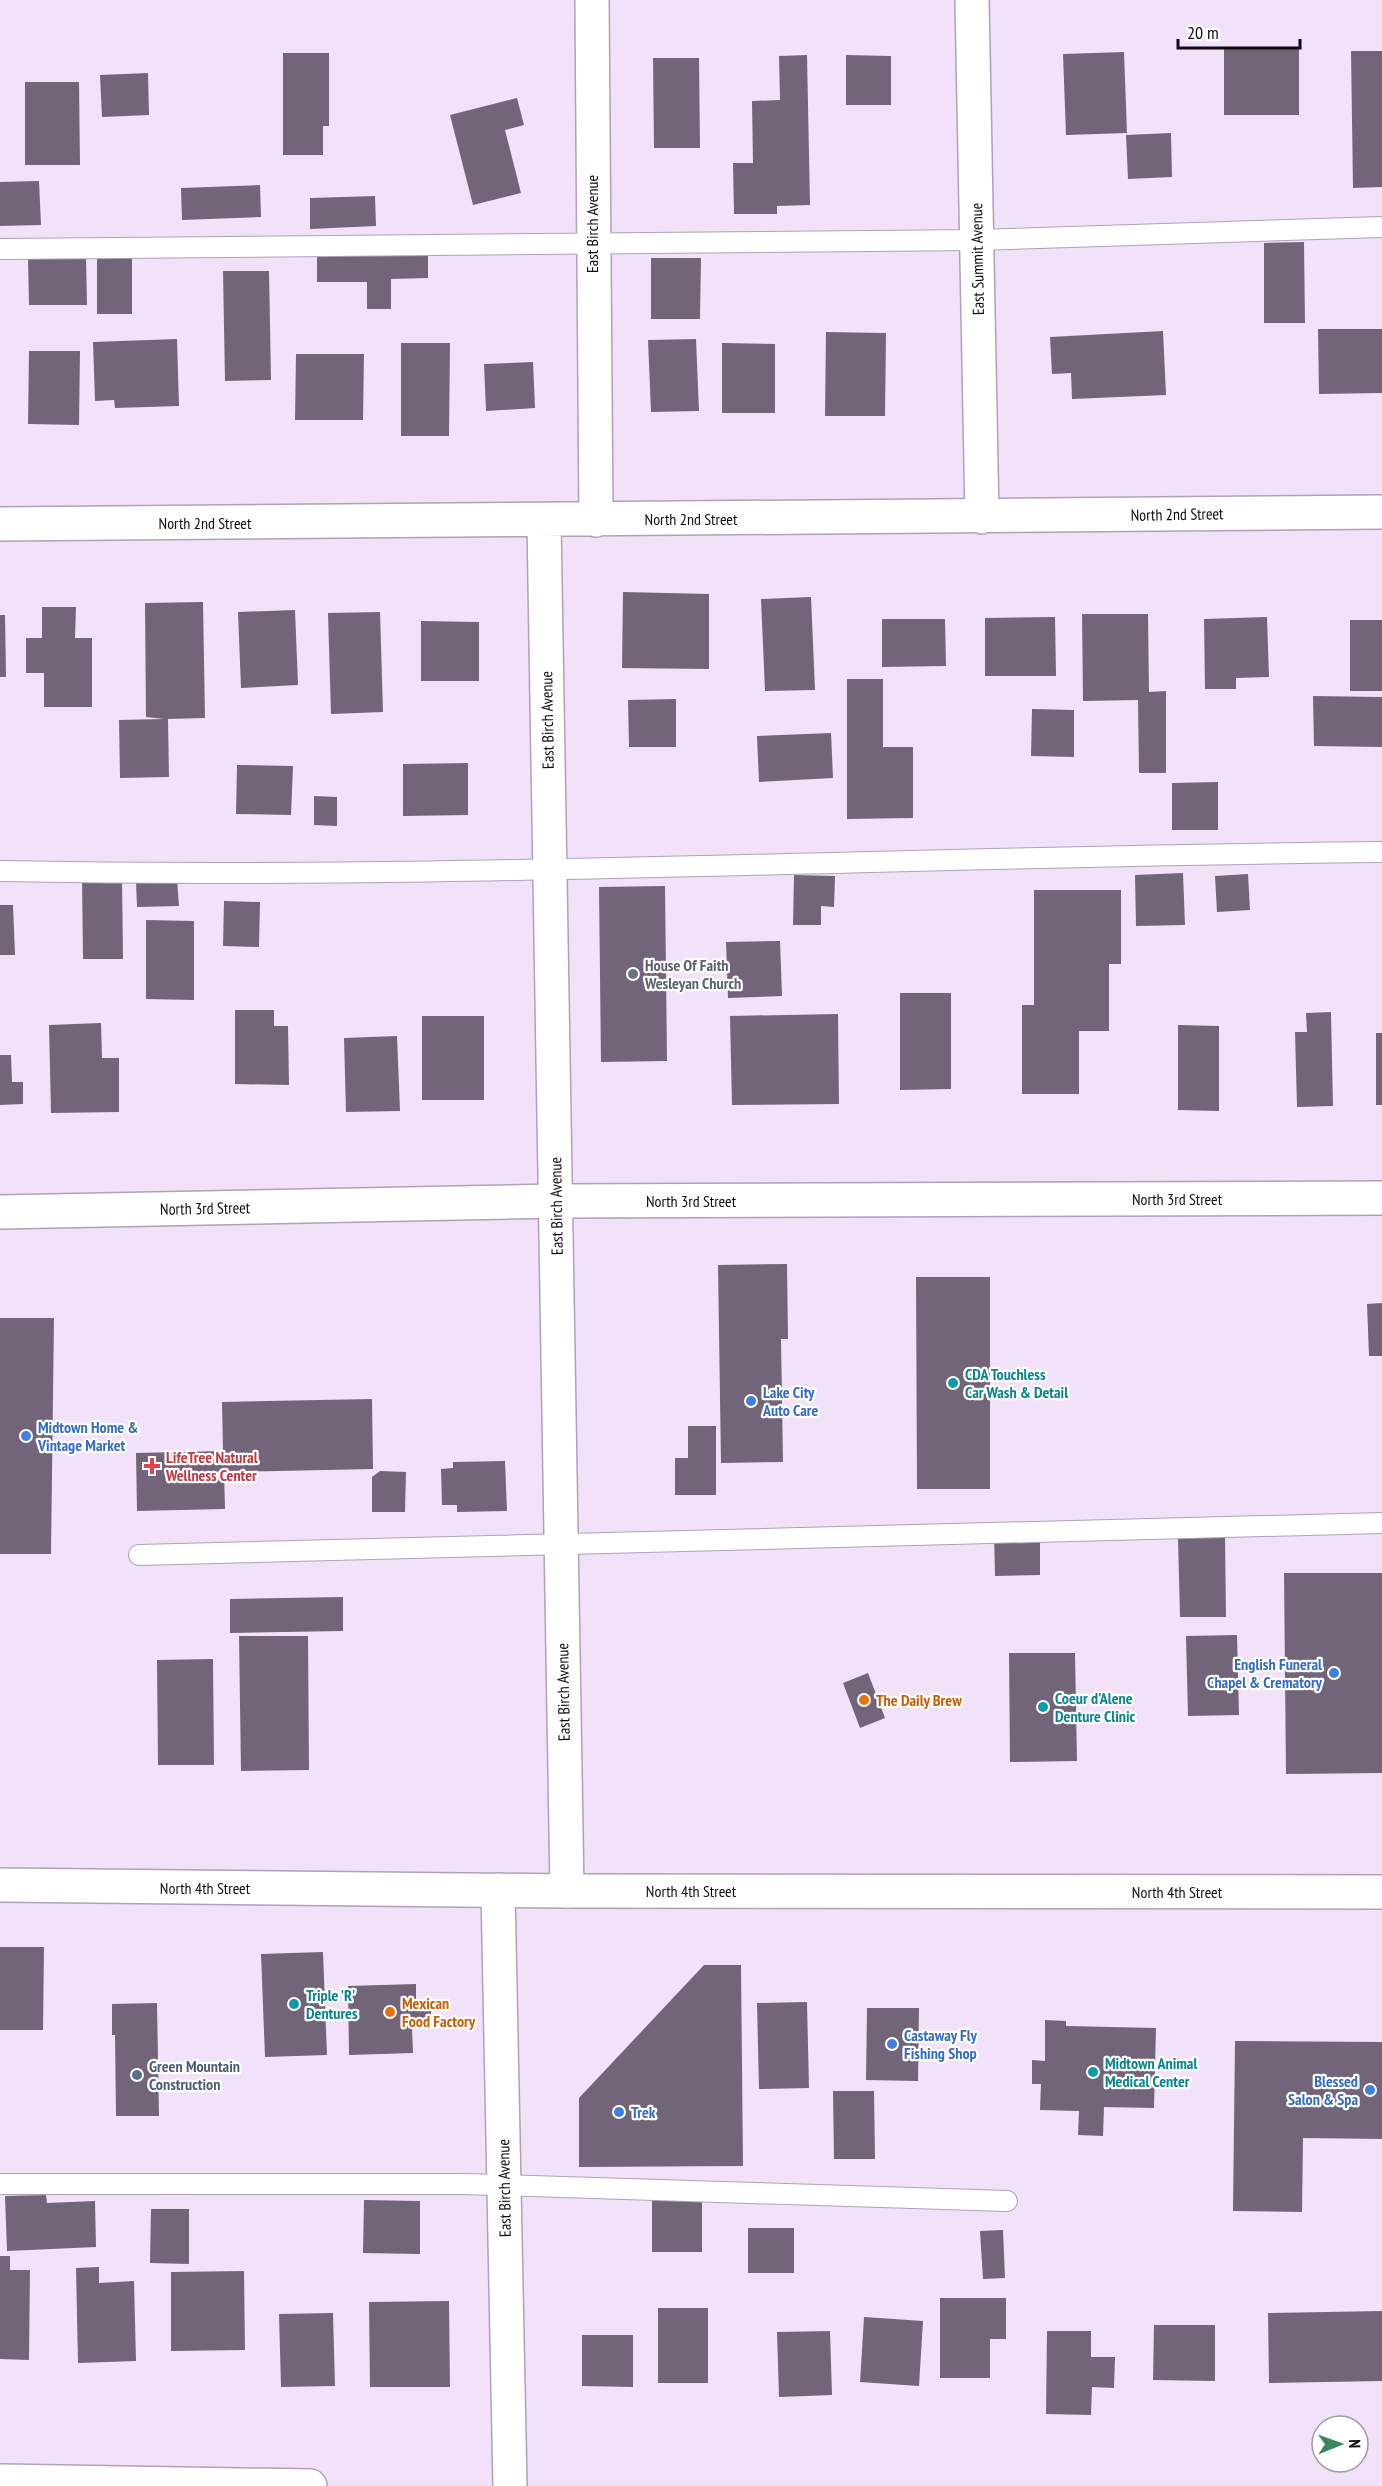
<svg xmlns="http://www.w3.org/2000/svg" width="1382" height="2486" viewBox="0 0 1382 2486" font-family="'PT Sans Narrow',sans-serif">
  <rect width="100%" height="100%" fill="#f2e2f9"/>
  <!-- building -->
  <path fill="#736579" d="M 1224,49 L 1299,49 L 1299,115 L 1224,115 Z
    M 1351,51 L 1382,51 L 1382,187 L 1353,188 Z
    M 1124,52 L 1127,133 L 1066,135 L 1063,54 Z
    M 283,53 L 329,53 L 329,126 L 323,126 L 323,155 L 283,155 Z
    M 807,55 L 810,205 L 777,206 L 777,214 L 734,214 L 733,163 L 753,163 L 752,101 L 780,100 L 779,56 Z
    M 846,55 L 891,56 L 891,105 L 846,105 Z
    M 653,58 L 699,58 L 700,148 L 654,148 Z
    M 148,73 L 149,115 L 102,117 L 100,75 Z
    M 25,82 L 79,82 L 80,165 L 25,165 Z
    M 517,98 L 524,125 L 505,130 L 521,193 L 473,205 L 450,115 Z
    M 1171,133 L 1172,177 L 1128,179 L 1126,135 Z
    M 39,181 L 41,225 L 0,226 L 0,182 Z
    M 260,185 L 261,217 L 182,220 L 181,188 Z
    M 375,196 L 376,226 L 310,229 L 310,198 Z
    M 1304,242 L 1305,323 L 1264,323 L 1264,243 Z
    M 317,251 L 428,251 L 428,278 L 391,279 L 391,309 L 367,309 L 367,282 L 317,282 Z
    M 28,258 L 86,258 L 87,305 L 29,305 Z
    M 97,258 L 132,258 L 132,314 L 97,314 Z
    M 651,258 L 701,258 L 700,319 L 651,319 Z
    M 223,271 L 269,271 L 271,380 L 225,381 Z
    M 1318,329 L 1382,329 L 1382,393 L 1319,394 Z
    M 1163,331 L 1166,395 L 1072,399 L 1071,373 L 1052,374 L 1050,337 Z
    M 826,332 L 886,333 L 885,416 L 825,416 Z
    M 177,339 L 179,406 L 115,408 L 114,400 L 95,401 L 93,342 Z
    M 696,339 L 699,411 L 651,412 L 648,340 Z
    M 401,343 L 450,343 L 449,436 L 401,436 Z
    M 722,343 L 775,344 L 775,413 L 722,413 Z
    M 29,351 L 80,351 L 79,425 L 28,424 Z
    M 296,354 L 364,354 L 363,420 L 295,420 Z
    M 533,362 L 535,408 L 486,411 L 484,364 Z
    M 623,592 L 709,594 L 709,669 L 622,668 Z
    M 811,597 L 815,690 L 765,691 L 761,599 Z
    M 203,602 L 205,718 L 168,719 L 169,777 L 120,778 L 119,720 L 164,719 L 146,717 L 145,603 Z
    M 42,607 L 76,607 L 75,638 L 92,638 L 92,707 L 44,707 L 44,673 L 26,673 L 26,638 L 42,638 Z
    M 295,610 L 298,685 L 241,688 L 238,612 Z
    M 380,612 L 383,712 L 331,714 L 328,613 Z
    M 1082,614 L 1148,614 L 1149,692 L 1166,691 L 1166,773 L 1139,773 L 1138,700 L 1083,701 Z
    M 0,615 L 5,615 L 6,677 L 0,677 Z
    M 1055,617 L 1056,676 L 985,676 L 985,618 Z
    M 1267,617 L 1269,677 L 1236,678 L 1236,689 L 1205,689 L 1204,619 Z
    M 882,619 L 945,619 L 946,666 L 882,667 Z
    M 1350,620 L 1382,620 L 1382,691 L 1350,691 Z
    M 421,621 L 479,622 L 479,681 L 421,681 Z
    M 847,679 L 883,679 L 883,747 L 913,747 L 913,818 L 847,819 Z
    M 1313,696 L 1382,697 L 1382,747 L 1314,746 Z
    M 676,699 L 676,747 L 629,747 L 628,700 Z
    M 1032,709 L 1074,710 L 1074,757 L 1031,756 Z
    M 831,733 L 833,778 L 759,782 L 757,736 Z
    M 468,763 L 468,815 L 403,816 L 403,764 Z
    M 237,765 L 293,766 L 291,815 L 236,814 Z
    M 1218,782 L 1218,830 L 1172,830 L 1172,783 Z
    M 314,796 L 337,797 L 337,826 L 314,825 Z
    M 1183,873 L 1185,925 L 1136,926 L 1135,875 Z
    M 1248,874 L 1250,910 L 1217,912 L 1215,876 Z
    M 794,875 L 835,876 L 834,907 L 821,906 L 821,925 L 793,925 Z
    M 122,876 L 123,959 L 83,959 L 82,877 Z
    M 177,879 L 179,906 L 137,907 L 136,881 Z
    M 665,886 L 667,1061 L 601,1062 L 599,887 Z
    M 1034,890 L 1121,890 L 1121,964 L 1109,964 L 1109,1031 L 1079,1031 L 1079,1094 L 1022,1094 L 1022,1005 L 1034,1005 Z
    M 224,901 L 260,902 L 259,947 L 223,946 Z
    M 0,905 L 13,905 L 15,955 L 0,955 Z
    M 146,920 L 194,921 L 194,1000 L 146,999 Z
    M 780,941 L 782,996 L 728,998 L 726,942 Z
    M 900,993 L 951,993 L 951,1089 L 900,1090 Z
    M 235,1010 L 274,1010 L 274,1026 L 288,1026 L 289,1085 L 235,1084 Z
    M 1331,1012 L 1333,1106 L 1297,1107 L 1295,1032 L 1307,1032 L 1306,1013 Z
    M 838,1014 L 839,1104 L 732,1105 L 730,1016 Z
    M 422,1016 L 484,1016 L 484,1100 L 422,1100 Z
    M 101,1023 L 102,1058 L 119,1058 L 119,1112 L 51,1113 L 49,1025 Z
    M 1178,1025 L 1219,1026 L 1219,1111 L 1178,1110 Z
    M 1376,1033 L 1382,1033 L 1382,1105 L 1376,1105 Z
    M 397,1036 L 400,1111 L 346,1112 L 344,1038 Z
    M 0,1055 L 11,1055 L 12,1082 L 23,1082 L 23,1104 L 0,1105 Z
    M 787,1264 L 788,1339 L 781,1339 L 783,1462 L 721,1463 L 718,1265 Z
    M 916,1277 L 990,1277 L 990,1489 L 917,1489 Z
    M 1382,1303 L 1382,1356 L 1369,1356 L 1367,1304 Z
    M 0,1318 L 54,1318 L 51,1554 L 0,1554 Z
    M 372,1399 L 373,1469 L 224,1472 L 225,1509 L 137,1511 L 136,1453 L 223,1451 L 222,1402 Z
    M 688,1426 L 716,1426 L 716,1495 L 675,1495 L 675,1458 L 688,1458 Z
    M 505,1461 L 507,1511 L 457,1512 L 457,1505 L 442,1505 L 441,1469 L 453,1468 L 453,1462 Z
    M 380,1471 L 406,1472 L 405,1512 L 372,1512 L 372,1477 Z
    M 1040,1530 L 1040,1575 L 995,1576 L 994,1532 Z
    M 1225,1537 L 1226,1617 L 1180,1617 L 1178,1538 Z
    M 1284,1573 L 1382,1573 L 1382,1773 L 1286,1774 Z
    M 343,1597 L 343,1631 L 230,1633 L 230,1599 Z
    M 1237,1635 L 1239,1715 L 1188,1716 L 1186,1636 Z
    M 239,1636 L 308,1636 L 309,1770 L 241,1771 Z
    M 1009,1653 L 1075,1653 L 1077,1761 L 1010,1762 Z
    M 213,1659 L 214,1765 L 158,1765 L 157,1660 Z
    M 868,1673 L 885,1718 L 860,1728 L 843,1683 Z
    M 0,1947 L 44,1947 L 43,2030 L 0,2030 Z
    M 323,1952 L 327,2055 L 265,2057 L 261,1954 Z
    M 704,1965 L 741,1965 L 743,2166 L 579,2167 L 579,2098 Z
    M 416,1984 L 416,2003 L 431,1999 L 431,2021 L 412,2028 L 413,2053 L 349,2055 L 348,1986 Z
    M 807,2002 L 809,2088 L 759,2089 L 757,2003 Z
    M 157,2003 L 159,2116 L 116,2116 L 115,2035 L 112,2035 L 112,2004 Z
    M 867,2008 L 919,2008 L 918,2081 L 866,2080 Z
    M 1045,2020 L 1066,2021 L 1066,2026 L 1156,2028 L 1154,2108 L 1104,2107 L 1103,2136 L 1078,2135 L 1079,2111 L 1040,2110 L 1041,2084 L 1032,2084 L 1032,2060 L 1045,2061 Z
    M 1235,2041 L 1382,2042 L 1382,2139 L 1303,2138 L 1302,2212 L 1233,2211 Z
    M 833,2091 L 874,2091 L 875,2159 L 834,2159 Z
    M 46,2195 L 47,2203 L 95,2201 L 96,2247 L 7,2251 L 5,2196 Z
    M 652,2198 L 702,2198 L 702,2252 L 652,2252 Z
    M 364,2200 L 420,2201 L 420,2254 L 363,2253 Z
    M 151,2209 L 189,2209 L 189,2264 L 150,2263 Z
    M 748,2228 L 794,2228 L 794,2273 L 748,2273 Z
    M 1003,2230 L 1005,2278 L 983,2279 L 980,2231 Z
    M 0,2256 L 10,2256 L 10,2270 L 30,2270 L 29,2360 L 0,2359 Z
    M 99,2267 L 99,2283 L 134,2281 L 136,2361 L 78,2363 L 76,2268 Z
    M 244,2271 L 245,2350 L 171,2351 L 171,2272 Z
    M 940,2298 L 1006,2298 L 1006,2339 L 990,2339 L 990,2378 L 940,2378 Z
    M 449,2301 L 450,2387 L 370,2387 L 369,2302 Z
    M 658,2308 L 708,2308 L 708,2383 L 658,2383 Z
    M 1382,2311 L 1382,2381 L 1269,2383 L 1268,2313 Z
    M 333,2313 L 335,2386 L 281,2387 L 279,2314 Z
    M 864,2317 L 923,2321 L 919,2386 L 860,2382 Z
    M 1154,2325 L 1215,2325 L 1215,2381 L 1153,2380 Z
    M 830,2331 L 832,2395 L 779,2397 L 777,2332 Z
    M 1047,2331 L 1091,2331 L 1091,2357 L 1115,2357 L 1114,2388 L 1092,2387 L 1091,2415 L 1046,2414 Z
    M 582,2335 L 633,2335 L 633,2387 L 582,2386 Z"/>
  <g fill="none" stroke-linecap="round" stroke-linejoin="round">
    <!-- service casing -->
    <g stroke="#b1a1b6" stroke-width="22">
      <path id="service" d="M 0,249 L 977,240 L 1382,227
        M 0,871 C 461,880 921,856 1382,852
        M 139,1555 L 1382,1523
        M 0,2184 L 465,2184 L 1007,2201"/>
    </g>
    <!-- minor casing -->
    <g stroke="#b1a1b6" stroke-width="36">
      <path id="minor" d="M 592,0 L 596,520
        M 972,0 L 982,517
        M 544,521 L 567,1891
        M 0,524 L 1382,512
        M 498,1890 L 510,2486
        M 0,2481 L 310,2486"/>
    </g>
    <!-- secondary casing -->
    <g stroke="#b1a1b6" stroke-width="36">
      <path id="secondary" d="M 0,1212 L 556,1201 L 1382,1198
        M 0,1885 L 567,1891 L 1382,1892"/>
    </g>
    <!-- service -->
    <use href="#service" stroke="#fff" stroke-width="20"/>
    <!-- minor -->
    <use href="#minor" stroke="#fff" stroke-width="33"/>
    <!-- secondary -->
    <use href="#secondary" stroke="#fff" stroke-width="33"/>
  </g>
  <!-- markers -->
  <circle fill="#6b7280" stroke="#fff" stroke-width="2" cx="633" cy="974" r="6"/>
  <g fill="#0f9aa8" stroke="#fff" stroke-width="2">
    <circle cx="953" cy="1383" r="6"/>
    <circle cx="1043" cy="1707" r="6"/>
    <circle cx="294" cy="2004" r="6"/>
    <circle cx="1093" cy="2072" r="6"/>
  </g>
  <g fill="#3f7fe0" stroke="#fff" stroke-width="2">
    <circle cx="751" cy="1401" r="6"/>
    <circle cx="26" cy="1436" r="6"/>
    <circle cx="1334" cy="1673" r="6"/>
    <circle cx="892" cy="2044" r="6"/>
    <circle cx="1370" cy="2090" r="6"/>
    <circle cx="619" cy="2112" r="6"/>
  </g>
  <path fill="#e0444e" stroke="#fff" stroke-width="2" d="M149 1457h6v6h6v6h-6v6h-6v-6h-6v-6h6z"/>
  <g fill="#e8710a" stroke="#fff" stroke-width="2">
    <circle cx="864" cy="1700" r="6"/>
    <circle cx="390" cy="2012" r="6"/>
  </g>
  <circle fill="#5c6f8a" stroke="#fff" stroke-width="2" cx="137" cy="2075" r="6"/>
  <g text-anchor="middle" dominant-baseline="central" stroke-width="4.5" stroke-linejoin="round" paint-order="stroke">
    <!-- street labels -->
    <g font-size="16" fill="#100a12" stroke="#fff">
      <text transform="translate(592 224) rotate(-90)">East Birch Avenue</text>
      <text transform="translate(977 259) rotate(-91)">East Summit Avenue</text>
      <text transform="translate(1177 514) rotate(-1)">North 2nd Street</text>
      <text x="691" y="519">North 2nd Street</text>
      <text x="205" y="523">North 2nd Street</text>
      <text transform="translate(547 720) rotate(-91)">East Birch Avenue</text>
      <text x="1177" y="1199">North 3rd Street</text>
      <text x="691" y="1201">North 3rd Street</text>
      <text transform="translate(556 1206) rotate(-91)">East Birch Avenue</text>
      <text transform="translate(205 1208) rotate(-1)">North 3rd Street</text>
      <text transform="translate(563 1692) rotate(-91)">East Birch Avenue</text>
      <text x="205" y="1888">North 4th Street</text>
      <text x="691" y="1891">North 4th Street</text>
      <text x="1177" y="1892">North 4th Street</text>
      <text transform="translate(504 2188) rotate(-91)">East Birch Avenue</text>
    </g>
    <!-- worship labels -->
    <g font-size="16" font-weight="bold" fill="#5b616d" stroke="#fff" text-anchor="start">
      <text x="645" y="965">House Of Faith<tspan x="645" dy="18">Wesleyan Church</tspan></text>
    </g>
    <!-- culture labels -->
    <g font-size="16" font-weight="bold" fill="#0d838f" stroke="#fff" text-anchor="start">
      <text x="965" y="1374">CDA Touchless<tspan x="965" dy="18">Car Wash &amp; Detail</tspan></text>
      <text x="1055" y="1698">Coeur d'Alene<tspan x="1055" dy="18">Denture Clinic</tspan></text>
      <text x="306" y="1995">Triple 'R'<tspan x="306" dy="18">Dentures</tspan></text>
      <text x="1105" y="2063">Midtown Animal<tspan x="1105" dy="18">Medical Center</tspan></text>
    </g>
    <!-- shop labels -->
    <g font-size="16" font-weight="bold" fill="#366cbe" stroke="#fff" text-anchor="start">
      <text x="763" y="1392">Lake City<tspan x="763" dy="18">Auto Care</tspan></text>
      <text x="38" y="1427">Midtown Home &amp;<tspan x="38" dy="18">Vintage Market</tspan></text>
      <text x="1322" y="1664" text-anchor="end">English Funeral<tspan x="1322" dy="18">Chapel &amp; Crematory</tspan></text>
      <text x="904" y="2035">Castaway Fly<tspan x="904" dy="18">Fishing Shop</tspan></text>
      <text x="1358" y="2081" text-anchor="end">Blessed<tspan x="1358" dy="18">Salon &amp; Spa</tspan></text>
      <text x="631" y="2112">Trek</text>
    </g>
    <!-- health labels -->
    <g font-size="16" font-weight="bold" fill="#be3a42" stroke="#fff" text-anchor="start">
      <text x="166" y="1457">LifeTree Natural<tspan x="166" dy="18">Wellness Center</tspan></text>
    </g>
    <!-- food labels -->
    <g font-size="16" font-weight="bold" fill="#c56008" stroke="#fff" text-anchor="start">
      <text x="876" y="1700">The Daily Brew</text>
      <text x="402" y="2003">Mexican<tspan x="402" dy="18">Food Factory</tspan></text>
    </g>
    <!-- service labels -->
    <g font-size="16" font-weight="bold" fill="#4e5e75" stroke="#fff" text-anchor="start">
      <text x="149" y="2066">Green Mountain<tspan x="149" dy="18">Construction</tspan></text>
    </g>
  </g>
  <!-- north arrow -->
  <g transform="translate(1340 2444) rotate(89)"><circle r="28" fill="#ffffff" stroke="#9f9da0" stroke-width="1.5"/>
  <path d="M0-4.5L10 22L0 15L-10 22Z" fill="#388858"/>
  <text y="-9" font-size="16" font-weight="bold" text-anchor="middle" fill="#100a12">N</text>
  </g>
  <!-- scale -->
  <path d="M1178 39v9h122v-9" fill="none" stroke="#100a12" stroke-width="3"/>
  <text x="1187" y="39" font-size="18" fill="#100a12" stroke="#ffffff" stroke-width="4.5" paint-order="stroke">20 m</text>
</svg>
